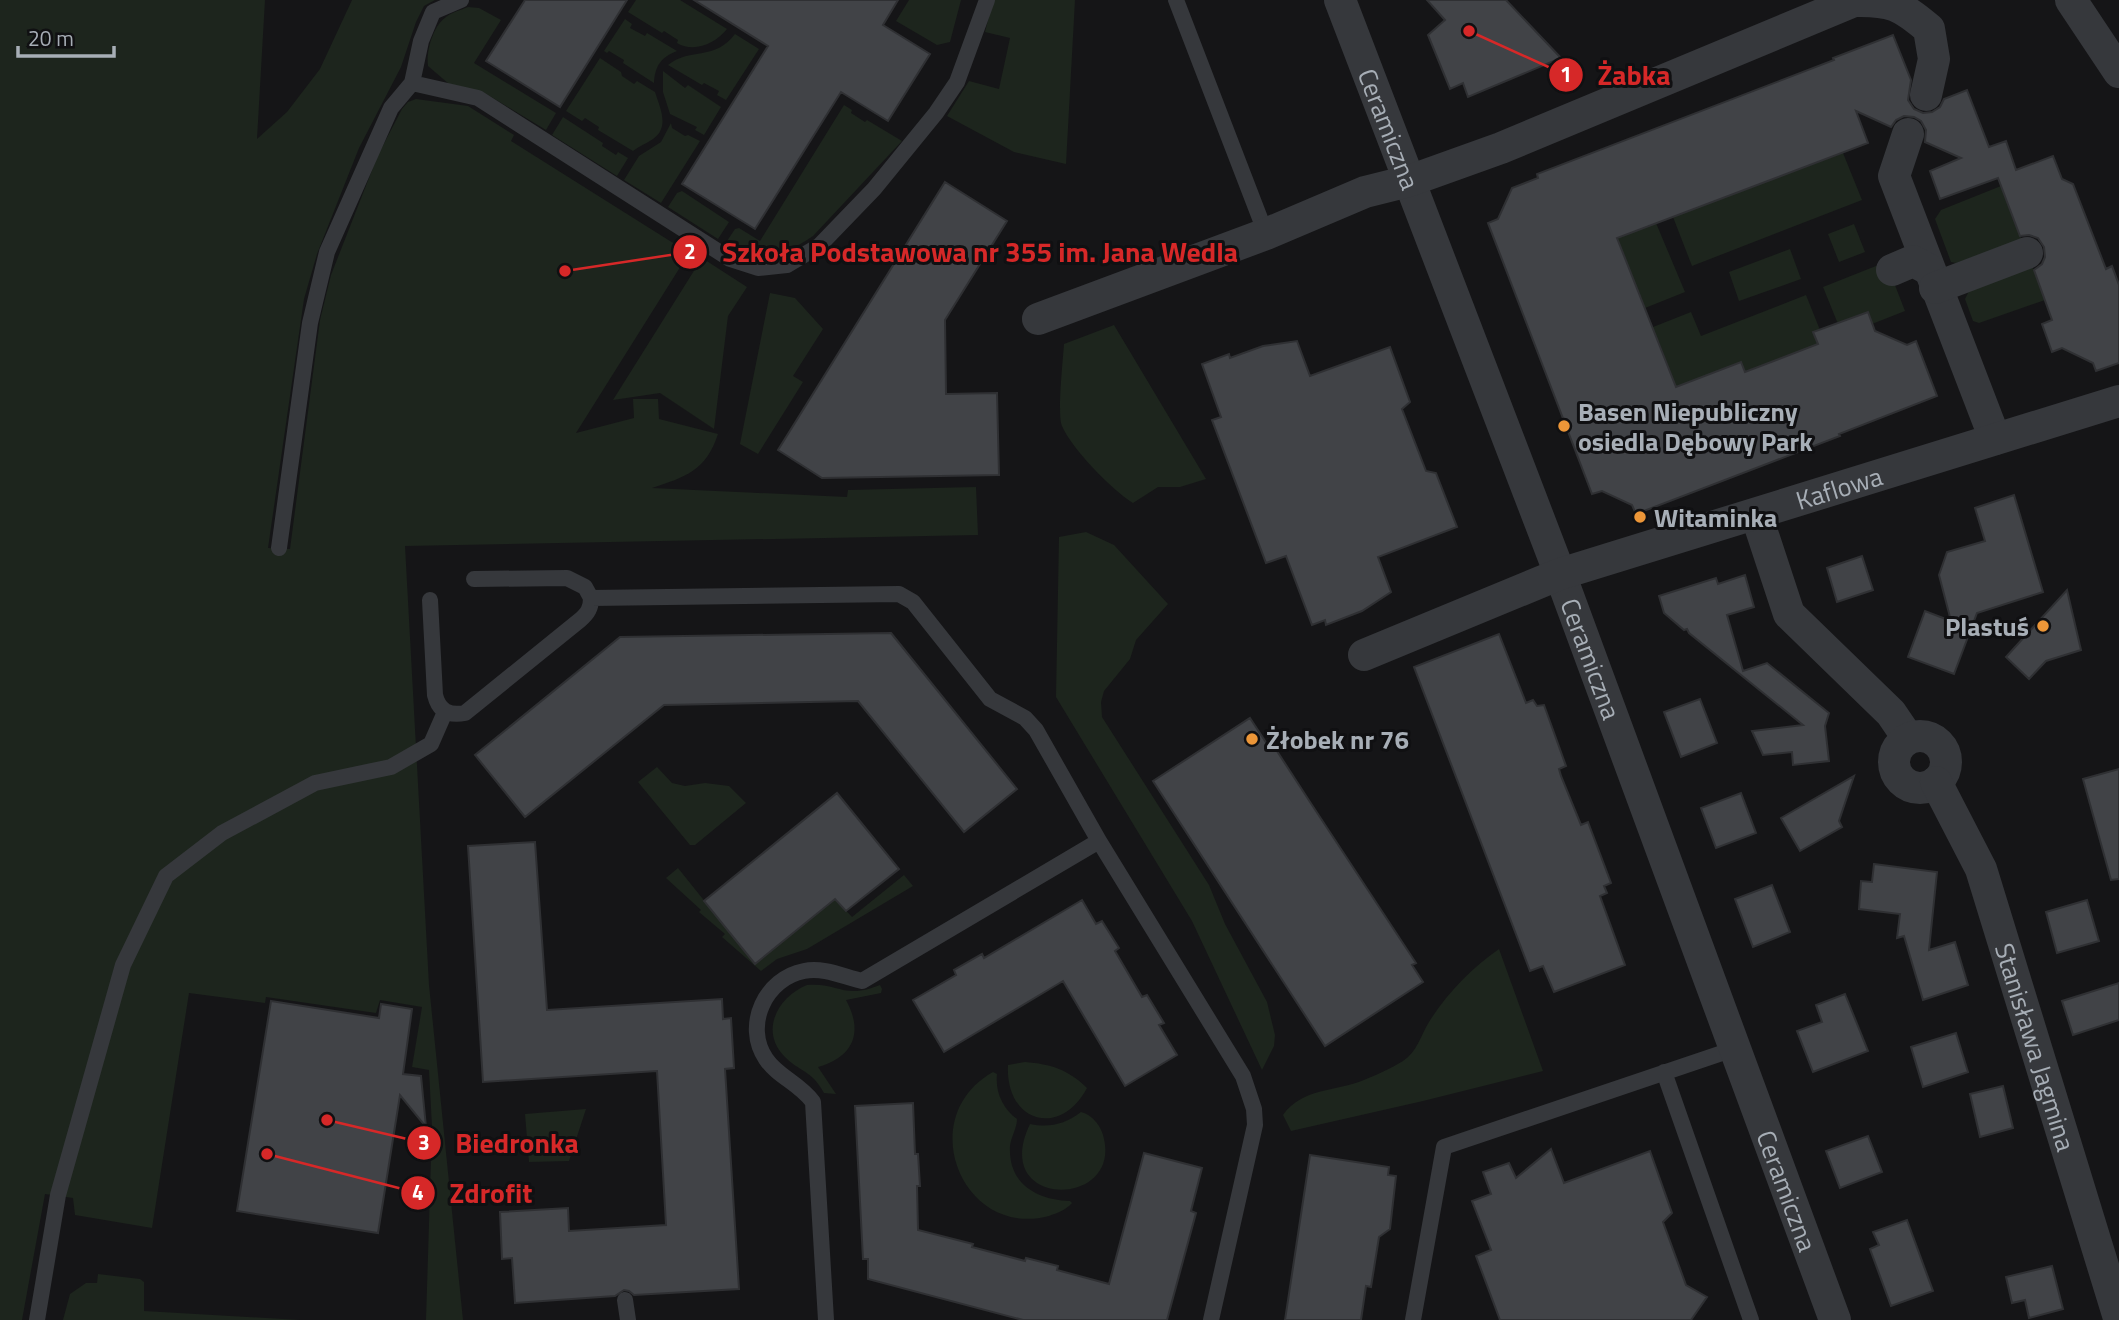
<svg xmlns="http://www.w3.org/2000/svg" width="2119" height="1320" viewBox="0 0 2119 1320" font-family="'Titillium Web',sans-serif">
  <rect width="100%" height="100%" fill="#151517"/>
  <!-- green -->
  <path fill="#1d251d" d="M 0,0 L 265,0 L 257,139 L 287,112 L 320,69 L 352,0 L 435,0 L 424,6 L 416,22 L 401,67 L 359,148 L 317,254 L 304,299 L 268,548 L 290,549 L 320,320 L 331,275 L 378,155 L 402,109 L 408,102 L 416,99 L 468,106 L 514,135 L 511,141 L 689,253 L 576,433 L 634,418 L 633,399 L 658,399 L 659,419 L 718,434 C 706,471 685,477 652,488 L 847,497 L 848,490 L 976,487 L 978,535 L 405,546 L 429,985 L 463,1320 L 426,1320 L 432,1127 L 429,1070 L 412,1067 L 422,1007 L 380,1000 L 376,1013 L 266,997 L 265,1003 L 189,993 L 152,1228 L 75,1215 L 73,1198 L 45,1194 L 22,1320 L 0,1320 Z
    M 636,0 L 680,0 L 727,29 C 715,44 694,53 677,43 L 678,40 L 664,31 L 662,33 L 628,12 Z
    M 909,0 L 961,0 L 950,42 L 937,45 L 896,21 Z
    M 993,0 L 1075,0 L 1066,164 L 1014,152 L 947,116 L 969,81 L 999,89 L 1010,38 L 985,32 Z
    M 468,7 L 479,8 L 501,20 L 474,63 L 556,113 L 546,130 L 483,92 L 449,84 L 428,66 C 426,51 433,26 446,17 C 452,12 461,10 468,7 Z
    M 625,19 L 632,24 L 630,28 L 645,36 L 647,33 L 677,51 C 661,57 655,66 654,83 L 623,63 L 624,60 L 609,51 L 607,53 L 604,51 Z
    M 735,34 L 759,49 L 726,100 L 717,95 L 719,91 L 704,83 L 702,85 L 668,65 C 691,47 715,61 735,34 Z
    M 600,58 L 621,72 L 622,76 L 634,84 L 637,81 L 655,92 C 660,108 670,127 653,139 C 646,144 639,146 633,151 L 598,130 L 599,127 L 585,118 L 582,121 L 566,111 Z
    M 663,71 L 685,88 L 688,85 L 721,107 L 704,135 L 695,130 L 697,127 L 670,114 L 663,92 Z
    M 844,105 L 852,110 L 851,113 L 865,122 L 867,120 L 902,141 L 813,236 C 783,257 758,260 725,244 L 735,229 L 739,228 L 760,241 Z
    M 563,117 L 603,143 L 602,146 L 616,155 L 618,152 L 628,158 L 617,176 L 552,135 Z
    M 671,123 L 672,128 L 685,136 L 688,135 L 700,141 L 661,203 L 624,180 L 639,156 L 661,142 Z
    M 1843,153 L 1862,200 L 1692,266 L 1673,217 Z
    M 2001,186 L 2022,240 L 1956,263 L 1951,262 L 1935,219 L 1941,210 Z
    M 682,191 L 729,222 L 718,239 L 668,207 L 677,193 Z
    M 1656,223 L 1685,292 L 1640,310 L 1637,302 L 1642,300 L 1617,238 Z
    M 1854,224 L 1865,252 L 1839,262 L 1828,234 Z
    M 1790,249 L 1801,279 L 1739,301 L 1729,272 Z
    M 702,258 L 747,287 L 728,316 L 714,429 L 660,393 L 613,400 Z
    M 1886,262 L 1905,311 L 1872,324 L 1867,313 L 1838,324 L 1823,287 Z
    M 2031,263 L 2045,300 L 1979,323 L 1973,321 L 1965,299 L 1969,291 Z
    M 770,293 L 795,298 L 823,329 L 793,376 L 803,382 L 758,454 L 740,444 Z
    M 1806,295 L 1820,330 L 1813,332 L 1818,344 L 1745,372 L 1741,362 L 1676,387 L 1659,342 L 1653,344 L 1648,329 L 1691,312 L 1701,336 Z
    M 1114,325 L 1206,479 L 1180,487 L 1158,487 L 1133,503 C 1112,490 1072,449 1062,426 C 1057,415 1063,360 1064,344 Z
    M 1086,532 L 1114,545 L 1168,604 L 1136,640 L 1130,659 L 1104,691 L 1101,702 L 1102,717 L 1209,885 L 1225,924 L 1267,1002 L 1275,1035 L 1274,1046 L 1262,1070 L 1192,921 L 1056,697 L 1059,537 Z
    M 657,767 L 672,783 L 685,786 L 705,783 L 729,786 L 746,803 L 695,845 L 690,845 L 638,782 Z
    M 678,868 L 755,964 L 835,899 L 852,917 L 904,875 L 913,886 L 807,949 L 777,959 L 761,971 L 722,937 L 725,934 L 699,912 L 701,910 L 666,878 Z
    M 1499,949 L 1543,1071 L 1423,1101 L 1291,1131 L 1283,1115 C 1303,1087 1336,1092 1364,1080 C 1376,1075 1392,1068 1403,1061 C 1417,1052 1421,1035 1429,1022 C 1447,993 1472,968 1499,949 Z
    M 807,985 C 839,982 843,1000 880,985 L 882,989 L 881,993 L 846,1000 C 864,1033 853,1057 818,1067 L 836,1094 L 824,1093 C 811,1069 799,1072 784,1056 C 759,1030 779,996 807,985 Z
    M 1025,1062 C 1051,1064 1069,1070 1087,1088 C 1060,1139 1005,1122 1008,1065 Z
    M 993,1072 L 997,1074 C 995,1092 1003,1109 1017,1119 C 1017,1128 1011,1137 1010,1146 C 1008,1184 1037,1200 1070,1201 L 1072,1203 C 1066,1210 1057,1213 1049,1216 C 962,1239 913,1117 993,1072 Z
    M 586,1109 L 569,1161 L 529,1162 L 525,1114 Z
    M 1081,1112 C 1093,1115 1102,1127 1104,1139 C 1120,1209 989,1209 1030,1124 C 1050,1128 1065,1124 1081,1112 Z
    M 98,1274 L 140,1279 L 144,1282 L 144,1311 L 300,1320 L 63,1320 L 70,1294 L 86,1283 L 97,1283 Z"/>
  <!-- building -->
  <path fill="#414347" stroke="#2f3033" stroke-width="2" d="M 525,0 L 627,0 L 560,107 L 486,61 Z
    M 694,0 L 898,0 L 883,25 L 930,54 L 888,121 L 841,92 L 755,229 L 682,184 L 768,46 Z
    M 1427,0 L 1506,0 L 1561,58 L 1468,97 L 1463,83 L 1450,89 L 1428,35 L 1445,20 Z
    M 1893,35 L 1911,80 L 1908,100 L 1914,109 L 1923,113 L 1932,112 L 1940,107 L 1944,99 L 1967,90 L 1989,147 L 2006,141 L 2016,170 L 2053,156 L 2062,179 L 2073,184 L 2106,269 L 2112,266 L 2119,285 L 2119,363 L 2096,371 L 2093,363 L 2062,348 L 2052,352 L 2042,324 L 2052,320 L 2034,270 L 2042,264 L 2045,257 L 2044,247 L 2038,238 L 2029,235 L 2020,236 L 1998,178 L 1940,199 L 1930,171 L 1961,158 L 1925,142 L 1926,130 L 1921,121 L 1914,117 L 1904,116 L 1896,120 L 1891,127 L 1856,111 L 1868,143 L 1617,238 L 1676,387 L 1741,362 L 1745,372 L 1818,344 L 1813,332 L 1868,312 L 1875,331 L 1907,345 L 1916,341 L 1937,396 L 1839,434 L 1840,436 L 1636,514 L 1632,505 L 1602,491 L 1592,494 L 1488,223 L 1498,219 L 1512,188 L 1538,178 L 1537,174 L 1834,60 L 1833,58 Z
    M 945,182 L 1007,221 L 945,320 L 946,394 L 997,393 L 999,475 L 822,478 L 778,450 Z
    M 1297,341 L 1310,376 L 1390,347 L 1410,402 L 1402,409 L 1426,471 L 1436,473 L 1457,527 L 1378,557 L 1391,592 L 1362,611 L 1326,625 L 1325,620 L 1312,625 L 1286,556 L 1266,563 L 1212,420 L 1221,417 L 1202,364 L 1229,354 L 1230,358 L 1263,346 Z
    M 2014,495 L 2043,592 L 1977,613 L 1954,674 L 1908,657 L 1925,611 L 1951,621 L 1939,575 L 1947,552 L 1985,541 L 1975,508 Z
    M 1862,556 L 1873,590 L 1837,602 L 1827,568 Z
    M 1745,575 L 1754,607 L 1727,615 L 1743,671 L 1767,663 L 1829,713 L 1825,726 L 1829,761 L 1793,765 L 1792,752 L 1763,755 L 1752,731 L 1803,725 L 1689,633 L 1687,629 L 1684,630 L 1664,613 L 1659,596 L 1716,578 L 1718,584 Z
    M 2067,590 L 2081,650 L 2046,661 L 2029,679 L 2006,657 Z
    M 891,633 L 1017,789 L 964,832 L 858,701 L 664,705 L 525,817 L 475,755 L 620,637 Z
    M 1499,634 L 1526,703 L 1533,700 L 1537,706 L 1544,705 L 1566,766 L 1559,769 L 1561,776 L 1581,825 L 1588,822 L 1611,883 L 1604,886 L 1607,893 L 1600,896 L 1625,965 L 1554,992 L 1543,966 L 1530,971 L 1414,667 Z
    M 1700,699 L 1717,743 L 1681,757 L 1664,712 Z
    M 1250,718 L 1271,750 L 1275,748 L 1312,805 L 1416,963 L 1412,965 L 1423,982 L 1325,1046 L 1153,781 Z
    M 2119,769 L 2119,879 L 2111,880 L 2083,779 Z
    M 1854,776 L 1839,821 L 1842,827 L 1800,851 L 1781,818 Z
    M 837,793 L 899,869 L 846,911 L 835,899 L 755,964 L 704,901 Z
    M 1741,793 L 1756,833 L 1716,848 L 1701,808 Z
    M 535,842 L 547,1010 L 722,999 L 723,1019 L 731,1018 L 734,1068 L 725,1069 L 739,1289 L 634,1295 L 629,1291 L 624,1290 L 615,1296 L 515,1303 L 512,1258 L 502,1259 L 500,1212 L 568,1208 L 569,1231 L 666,1225 L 657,1071 L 483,1082 L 468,846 Z
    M 1874,864 L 1937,872 L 1929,950 L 1955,942 L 1968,985 L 1923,1000 L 1904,936 L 1897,938 L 1900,914 L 1859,909 L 1861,881 L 1872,882 Z
    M 1772,885 L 1790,932 L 1753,947 L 1735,899 Z
    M 1082,900 L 1096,924 L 1102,921 L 1119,948 L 1115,951 L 1142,997 L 1147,995 L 1164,1023 L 1159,1025 L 1177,1055 L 1125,1086 L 1063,981 L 944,1052 L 913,1000 L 956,975 L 954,970 L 982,954 L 984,958 Z
    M 2087,900 L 2099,941 L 2057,953 L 2046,912 Z
    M 2119,983 L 2119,1020 L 2073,1035 L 2062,1001 Z
    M 1845,994 L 1868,1051 L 1813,1072 L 1797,1031 L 1822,1022 L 1816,1005 Z
    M 271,1001 L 379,1018 L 381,1004 L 412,1009 L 403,1074 L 421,1076 L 426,1127 L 400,1095 L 378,1233 L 237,1211 Z
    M 1956,1033 L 1968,1072 L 1923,1087 L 1911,1047 Z
    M 2003,1086 L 2013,1128 L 1980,1137 L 1970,1094 Z
    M 913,1103 L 915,1154 L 918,1154 L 920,1186 L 917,1186 L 918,1230 L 973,1244 L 972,1247 L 1025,1261 L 1026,1258 L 1058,1266 L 1057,1270 L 1109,1284 L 1144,1153 L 1202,1168 L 1191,1211 L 1196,1213 L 1167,1320 L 1023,1320 L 868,1279 L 868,1259 L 863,1259 L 855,1106 Z
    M 1868,1136 L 1882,1172 L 1840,1188 L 1826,1151 Z
    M 1551,1149 L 1564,1183 L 1650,1151 L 1672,1213 L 1663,1222 L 1686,1285 L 1707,1297 L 1691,1320 L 1500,1320 L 1476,1256 L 1491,1250 L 1472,1201 L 1491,1194 L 1483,1172 L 1509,1163 L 1516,1178 Z
    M 1310,1155 L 1389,1167 L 1388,1175 L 1396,1176 L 1390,1229 L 1379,1237 L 1371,1287 L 1366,1286 L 1361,1320 L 1285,1320 Z
    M 1907,1220 L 1933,1291 L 1891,1306 L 1870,1249 L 1879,1245 L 1873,1232 Z
    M 2052,1266 L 2063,1309 L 2029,1318 L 2025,1300 L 2012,1303 L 2006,1277 Z"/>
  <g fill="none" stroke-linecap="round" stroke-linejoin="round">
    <!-- service -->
    <path stroke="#36383c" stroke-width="16" d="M 1176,0 L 1266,234
      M 412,83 L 421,41 L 433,12 L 461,0
      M 279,548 L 310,323 L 327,252 L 391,108 L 412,83 L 478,98 L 730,259 L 758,268 L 787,265 L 819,246 L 874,189 L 936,113 L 957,82 L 987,0
      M 474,579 L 567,578 L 585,587 L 591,598
      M 430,600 L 435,695 C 439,711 449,716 465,713 L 580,620 C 588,613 591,608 591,598 L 899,594 L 913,602 L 990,699 L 1025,718 L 1036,730 L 1099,841
      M 1664,1072 L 1751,1320
      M 625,1300 L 628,1320
      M 37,1320 L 58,1195 L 123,965 L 166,876 L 222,833 L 315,783 L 391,767 L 431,744 L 445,712
      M 826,1320 L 813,1102 C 799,1083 778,1077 766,1059 C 743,1025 766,978 804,971 C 824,967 844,977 862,981 L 1099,841 L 1243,1076 L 1254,1109 L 1255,1125 L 1211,1320
      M 1413,1320 L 1444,1147 L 1734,1049"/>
    <!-- minor -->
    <g stroke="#36383c" stroke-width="32">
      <path id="s1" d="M 1340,0 L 1560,574 L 1835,1320"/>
      <path d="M 2071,0 L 2119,72"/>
      <path d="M 1908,134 L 1894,176 L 1995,439"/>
      <path d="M 1892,270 L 1913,261 L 1928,269"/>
      <path d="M 1935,288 L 2027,253"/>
      <path d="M 1038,319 L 1266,234 L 1365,192 L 1409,181 L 1501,148 L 1854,1 C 1891,0 1901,5 1929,29 L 1934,59 L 1926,95"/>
      <path d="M 1756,514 L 1789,614 L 1891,713 L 1908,738"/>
      <path id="s2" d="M 1364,655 L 1560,574 L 2119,401"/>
      <circle cx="1920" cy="762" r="26"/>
      <path id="s3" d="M 1936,782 L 1981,869 L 2119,1318"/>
    </g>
  </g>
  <!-- markers -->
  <g fill="#ec9638" stroke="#101012" stroke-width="2.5">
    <circle cx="1564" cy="426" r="7"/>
    <circle cx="1640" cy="517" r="7"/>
    <circle cx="2043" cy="626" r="7"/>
    <circle cx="1252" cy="739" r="7"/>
  </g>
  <g text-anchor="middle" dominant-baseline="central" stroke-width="6" stroke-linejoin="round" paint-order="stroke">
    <!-- street labels -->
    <g font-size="26" fill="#a7aeb6" stroke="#101012">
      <text stroke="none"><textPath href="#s1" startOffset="138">Ceramiczna</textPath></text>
      <text stroke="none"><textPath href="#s2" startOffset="504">Kaflowa</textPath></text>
      <text stroke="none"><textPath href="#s1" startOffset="705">Ceramiczna</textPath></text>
      <text stroke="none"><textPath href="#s3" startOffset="284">Stanisława Jagmina</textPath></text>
      <text stroke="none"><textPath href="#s1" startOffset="1272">Ceramiczna</textPath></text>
    </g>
    <!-- poi labels -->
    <g font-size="26" font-weight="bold" fill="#a7aeb6" stroke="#101012" text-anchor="start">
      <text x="1578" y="411">Basen Niepubliczny<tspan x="1578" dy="30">osiedla Dębowy Park</tspan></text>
      <text x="1654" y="517">Witaminka</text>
      <text x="2029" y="626" text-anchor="end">Plastuś</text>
      <text x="1266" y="739">Żłobek nr 76</text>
    </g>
  </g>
  <!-- callouts -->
  <path fill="none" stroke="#d62828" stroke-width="2.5" d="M1469 31L1566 75M565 271L690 252M327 1120L424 1143M267 1154L418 1193"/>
  <g fill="#d62828" stroke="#101012" stroke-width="2.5">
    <circle cx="1469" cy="31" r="7"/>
    <circle cx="565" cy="271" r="7"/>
    <circle cx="327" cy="1120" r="7"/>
    <circle cx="267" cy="1154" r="7"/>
    <circle cx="1566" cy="75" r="18"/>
    <circle cx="690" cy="252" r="18"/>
    <circle cx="424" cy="1143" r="18"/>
    <circle cx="418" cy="1193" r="18"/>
  </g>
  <g font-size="21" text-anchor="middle" font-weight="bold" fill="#fff">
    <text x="1566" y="82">1</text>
    <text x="690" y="259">2</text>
    <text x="424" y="1150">3</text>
    <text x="418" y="1200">4</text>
  </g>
  <g font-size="28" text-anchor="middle" font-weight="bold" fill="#d62828" stroke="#101012" stroke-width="6" stroke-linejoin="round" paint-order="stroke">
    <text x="1634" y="85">Żabka</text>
    <text x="980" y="262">Szkoła Podstawowa nr 355 im. Jana Wedla</text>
    <text x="517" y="1153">Biedronka</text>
    <text x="491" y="1203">Zdrofit</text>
  </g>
  <!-- scale -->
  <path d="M18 46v10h96v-10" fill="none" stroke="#a7aeb6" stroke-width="3.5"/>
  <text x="28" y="46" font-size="21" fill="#a7aeb6" stroke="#101012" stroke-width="5" paint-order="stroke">20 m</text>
</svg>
